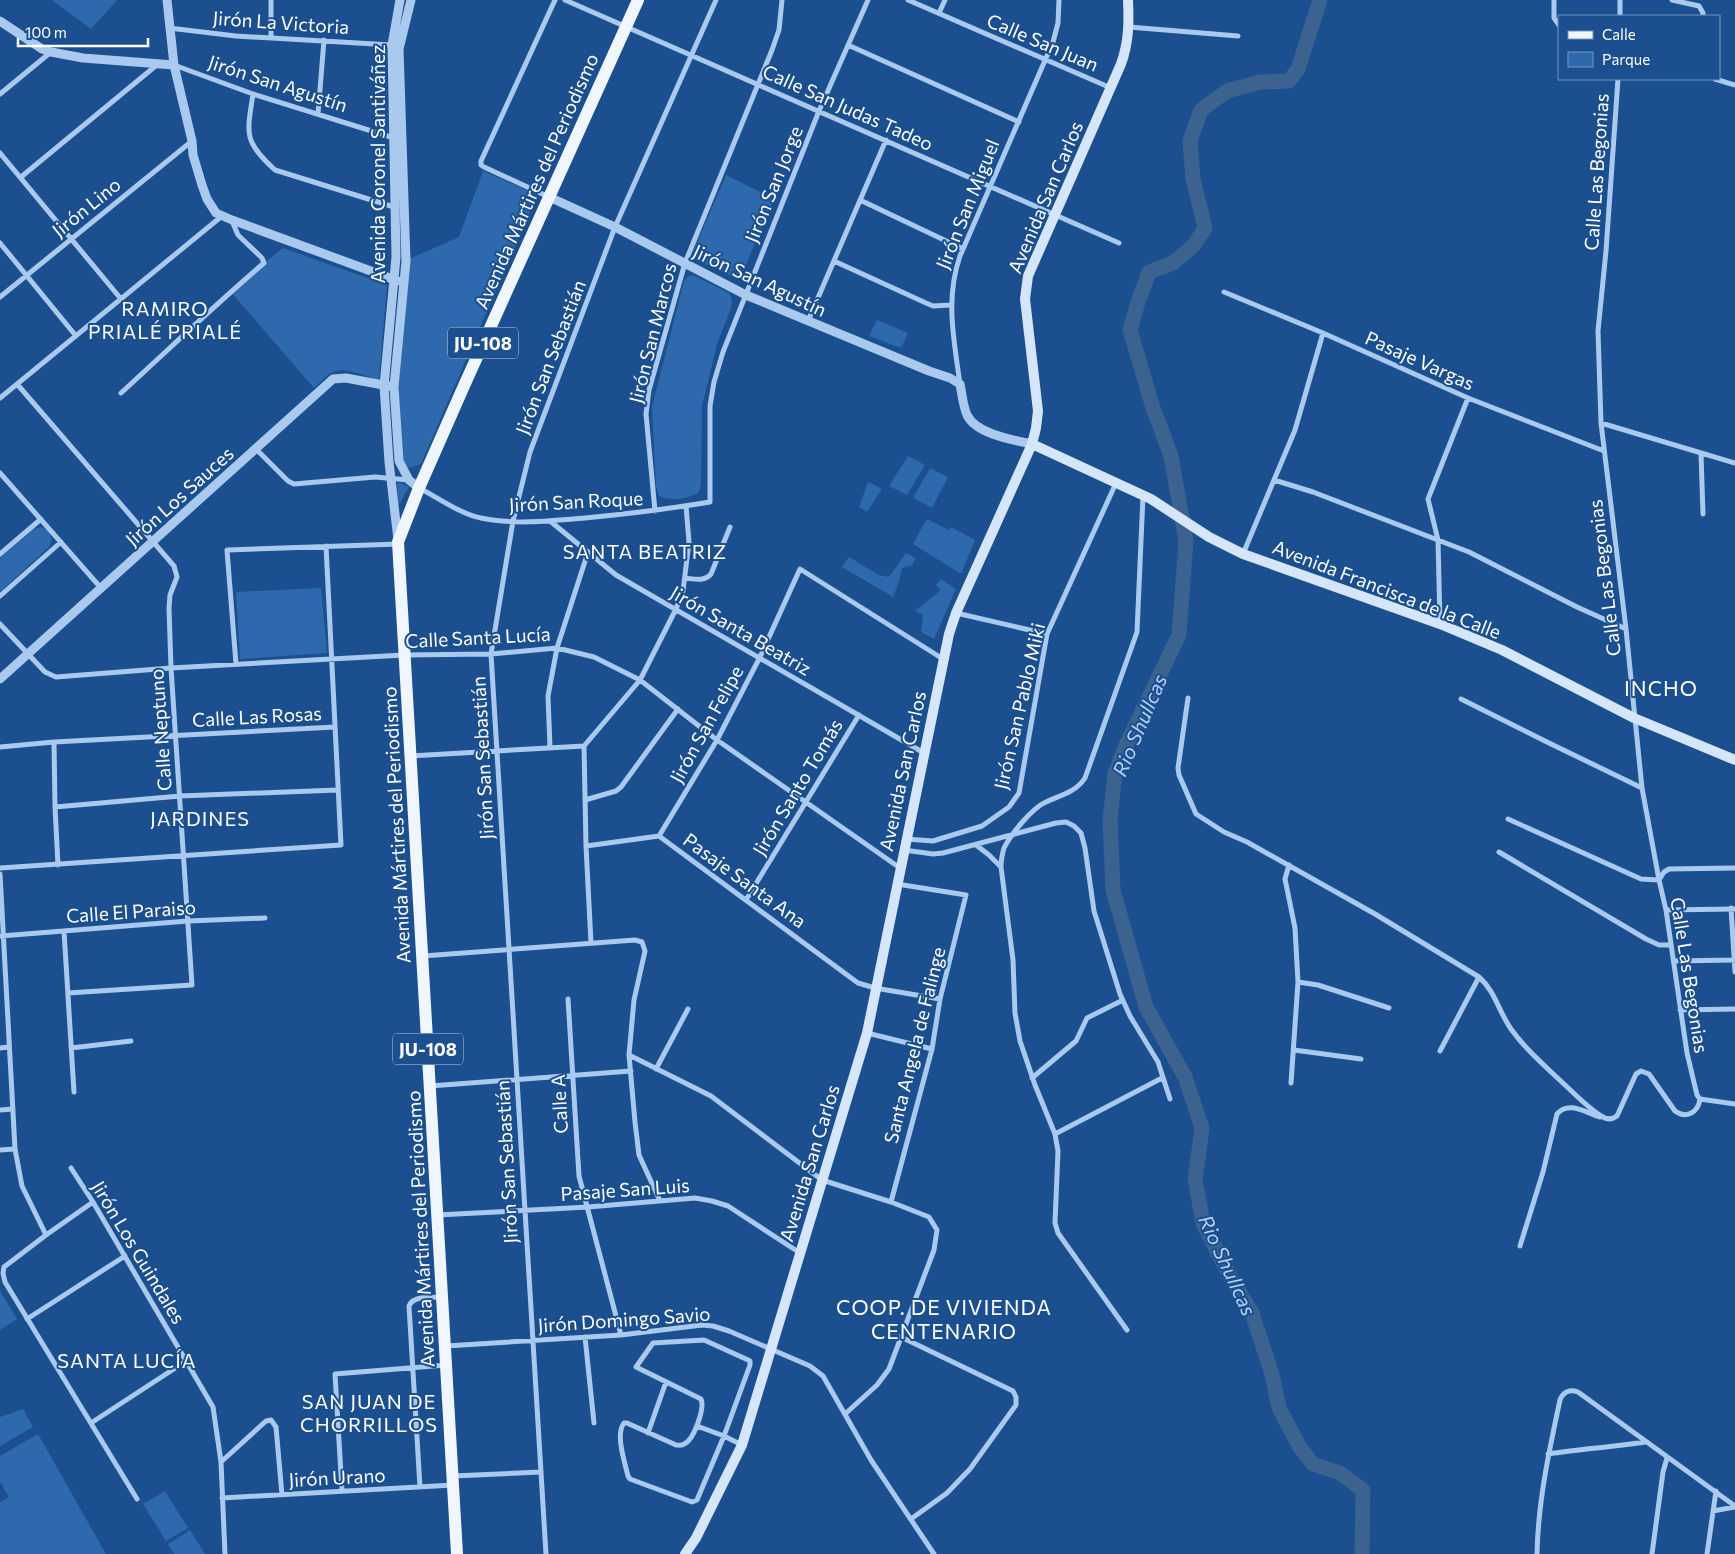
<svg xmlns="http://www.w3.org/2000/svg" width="1735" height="1554" viewBox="0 0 1735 1554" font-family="Commissioner,sans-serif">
  <rect width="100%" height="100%" fill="#1b4f8f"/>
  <!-- green -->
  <path fill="#2e69ad" d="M 52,0 L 117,0 L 91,29 Z
    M 483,171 L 537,195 L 421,464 L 409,468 L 402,462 L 398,395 L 409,259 L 459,237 Z
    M 726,175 L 774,199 L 741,276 L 735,278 L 695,259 L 693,252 Z
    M 283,248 L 387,285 L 379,380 C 366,377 346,366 333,372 C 326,375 320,383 314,388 L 230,291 Z
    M 693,275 L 729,293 L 732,300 L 731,308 L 717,344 L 702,406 L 701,484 L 699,492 C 688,500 670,501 659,496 L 656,486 L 652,407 L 684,281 L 689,276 Z
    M 877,320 L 908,333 L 901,348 L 869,336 Z
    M 908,456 L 925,465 L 907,495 L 889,486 Z
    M 930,468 L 948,477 L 932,508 L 913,498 Z
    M 868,482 L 882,489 L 867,512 L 859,507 Z
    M 397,483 L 400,483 L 409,487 L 400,503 L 398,503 Z
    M 927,519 L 949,530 L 951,527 L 975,540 L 961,574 L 913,544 Z
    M 41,527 C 50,531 53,537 50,546 L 0,592 L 0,558 L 34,529 Z
    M 906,553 L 916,558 L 911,566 L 902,568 L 899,581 L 893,597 L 842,567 L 849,557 L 879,575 L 889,577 Z
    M 941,579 L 956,589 L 934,639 L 921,632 L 923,615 L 915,611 L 941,590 L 936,585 Z
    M 321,588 L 327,653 L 240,659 L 236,592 Z
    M 0,1291 L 17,1319 L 0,1330 Z
    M 23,1409 L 33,1427 L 0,1446 L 0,1417 Z
    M 38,1434 L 106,1554 L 0,1554 L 0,1502 L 9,1497 L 0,1482 L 0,1456 Z
    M 165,1491 L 188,1528 L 166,1541 L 143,1504 Z
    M 190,1530 L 205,1554 L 174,1554 L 168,1544 Z"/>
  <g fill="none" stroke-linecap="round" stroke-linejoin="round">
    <!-- river -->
    <path stroke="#3c6290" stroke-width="15" d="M 1320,0 L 1298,69 L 1289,81 L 1260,82 L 1227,91 L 1201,110 L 1190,141 L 1193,179 L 1205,228 L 1194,245 L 1173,263 L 1149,272 L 1138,302 L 1130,330 L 1153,408 L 1171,456 L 1186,541 L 1179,635 L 1127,743 L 1115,773 L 1110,820 L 1113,890 L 1146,1007 L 1185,1077 L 1202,1128 L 1195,1179 L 1203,1223 L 1232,1280 L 1252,1313 L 1272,1374 L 1279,1408 L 1299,1446 L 1313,1464 L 1340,1473 L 1363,1490 L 1362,1554"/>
    <!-- minor -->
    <path stroke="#a9c9ee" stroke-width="5" d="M 565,0 L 1119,243
      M 908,0 L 1111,88
      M 1554,0 L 1554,18 L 1559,25
      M 1620,0 L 1620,16
      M 1672,0 L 1699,6 L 1703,13 L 1703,16
      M 939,13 L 945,0
      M 1129,27 L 1238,36
      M 169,28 L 236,36 L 392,45
      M 271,38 L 271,0
      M 848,45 L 1019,122
      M 174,65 L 253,94 L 394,138
      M 1618,79 L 1606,251 L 1598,331 L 1601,423 L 1626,629 L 1642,788 L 1659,880 L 1666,910 L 1687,1053 L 1697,1095 L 1700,1099
      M 1715,79 L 1735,85
      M 0,94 L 51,52
      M 253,94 C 247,134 243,141 275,170 L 394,207
      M 318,114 L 324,40
      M 0,153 L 121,299
      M 21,177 L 158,64
      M 549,197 L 484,167 L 481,165 L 481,161 L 555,0
      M 860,200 L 963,249
      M 0,243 L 76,336
      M 834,261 L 926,303 L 933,306 L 951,305
      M 1224,292 L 1323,333 L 1468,398 L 1604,451
      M 0,297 L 192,141
      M 808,321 L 886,140
      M 17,384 L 174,566 L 177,577 L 170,595 L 169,608 L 171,668 L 192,985 L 68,993
      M 960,384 C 954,340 945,299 960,256 L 1053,42 L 1058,23 L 1059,0
      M 121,393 C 168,350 215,305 264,263 L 262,258 L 238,235 L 232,221
      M 0,398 L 222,216
      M 1601,423 L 1735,463
      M 256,449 L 288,481 L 294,484 L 375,477 L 409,480
      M 1701,454 L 1703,514
      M 0,473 L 101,588
      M 1274,480 L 1295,430 L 1323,333
      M 419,488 C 437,497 462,515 481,518 C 514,525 551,521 585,518 C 627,514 668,509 710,502 L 710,406 L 714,382 L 723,352 L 819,111 L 868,0
      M 655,511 L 646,414 L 649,390 L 685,263 L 772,50 L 779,30 L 782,0
      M 550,521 L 616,575 L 924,753
      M 0,554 L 41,519
      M 1243,554 L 1274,480 L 1313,492 L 1469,552 L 1577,607 L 1626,629
      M 685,578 C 695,579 704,582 711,574 L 730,527
      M 0,596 L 61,542
      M 956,613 L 1047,634
      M 1440,623 L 1438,540 L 1428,499 L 1468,398
      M 0,624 L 45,672 L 56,677 L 171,668 L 404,655 L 491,654 L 557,648 L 594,657 L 640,680 L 717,740 L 900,868
      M 236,664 L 227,550 L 398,544
      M 1188,698 L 1178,768 L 1179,775 L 1196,814 L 1224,832 L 1247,842 L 1375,914 L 1479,977 C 1495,991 1499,1012 1511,1029 C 1526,1050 1546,1067 1565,1085 C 1576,1095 1589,1109 1603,1117 C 1608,1120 1613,1119 1617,1116 L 1636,1074 L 1641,1071 L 1649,1074 L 1675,1111 C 1686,1119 1698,1113 1700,1099
      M 1461,699 L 1549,743 L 1642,788
      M 54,742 L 55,807 L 58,865
      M 584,746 L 586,846 L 591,943
      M 0,747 L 54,742 L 335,727
      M 550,747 L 548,696 L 557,648 L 588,552
      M 410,756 L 584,746 L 640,680 L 676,609 L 683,591 L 689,542 L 686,506
      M 585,800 L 616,791 L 621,787 L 678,709
      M 55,807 L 180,796 L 338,790
      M 1508,819 L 1641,879 L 1659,880 L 1664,872 L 1669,869 L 1735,868
      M 659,836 L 717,740 L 760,657 L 800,569 L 943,659
      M 906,839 L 933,841 L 982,826 L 1009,807 L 1019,793 L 1047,634 L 1116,483
      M 976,845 L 989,855 L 1001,867 L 1013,960 L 1015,1013 L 1020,1041 L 1035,1085 L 1055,1134 L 1058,1151 L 1055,1223 L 1058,1233 L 1127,1330
      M 586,846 L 659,836 L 858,983 L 875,988 L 940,999
      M 904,850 L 933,854 L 943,853 L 1056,823 L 1066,822 L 1074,826 L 1081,833 L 1085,848 L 1094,911 L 1120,994 L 1130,1016 L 1158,1062 L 1170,1099
      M 1499,852 L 1646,939 L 1659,945 L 1671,945
      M 1289,865 L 1285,879 L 1295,928 L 1298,982 L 1291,1083
      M 1001,867 C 1001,861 1002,855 1004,848 C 1011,834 1032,808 1046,802 C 1061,795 1076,792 1085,778 L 1137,632 L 1143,496
      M 0,868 L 341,845 L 326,546
      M 0,874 L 15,1149 L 22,1186 L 46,1235
      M 746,900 L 859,715
      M 1731,908 L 1735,972
      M 1666,910 L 1735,909
      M 64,931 L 74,1092
      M 1,936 L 188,921 L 265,918
      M 423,956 L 635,940 L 642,942 L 645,951 L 634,1000 L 629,1055 L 635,1122 L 639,1155 L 660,1201
      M 1673,961 L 1735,960
      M 1298,982 L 1318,985 L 1389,1008
      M 568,999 L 579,1176 L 621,1335
      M 1680,1010 L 1735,1009
      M 867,1033 L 932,1049
      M 0,1048 L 9,1047
      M 71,1048 L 131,1041
      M 1294,1050 L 1361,1059
      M 1440,1051 L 1479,977
      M 629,1055 L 711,1096 L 822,1180 L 891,1202 L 929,1217 L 937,1230 L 934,1250 L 889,1369 L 877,1385 L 845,1414
      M 656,1069 L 688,1009
      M 1032,1078 L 1076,1041 L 1087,1018 L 1123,1000
      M 430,1086 L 631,1071
      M 1700,1099 L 1735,1104
      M 0,1110 L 13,1109
      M 1055,1134 L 1162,1078
      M 0,1150 L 15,1149
      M 71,1168 L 93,1202 L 213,1407 L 221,1462 L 225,1554
      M 93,1202 L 46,1235 L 4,1267 L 3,1273 L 5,1282 L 137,1499
      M 891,1202 L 932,1049 L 940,999 L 966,895 L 897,884
      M 438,1215 L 588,1207 L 695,1198 L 712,1201 L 728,1206 L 800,1253
      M 1520,1246 L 1543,1172 L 1557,1114 C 1569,1100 1586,1113 1600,1117
      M 27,1319 L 125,1256
      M 585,1337 L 594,1423
      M 901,1337 L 1013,1391 L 1016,1397 L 1016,1405 L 970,1469 L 947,1493 L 911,1519
      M 704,1340 L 746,1359 L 750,1361 L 750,1365 L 724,1436 L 697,1500 L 692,1502 L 630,1479 L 628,1476 C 625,1463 615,1434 624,1423 L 627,1423 L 676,1445 C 679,1445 682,1446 684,1444 C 694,1440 705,1408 701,1399 L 636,1367 L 653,1343 Z
      M 446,1346 L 621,1335 L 702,1325 L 713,1326 L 729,1331 L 810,1366 L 823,1376 L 871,1460 L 934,1554
      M 91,1423 L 186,1361
      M 697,1426 L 724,1436 L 742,1445
      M 648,1433 L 666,1382
      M 1548,1454 C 1580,1449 1613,1447 1645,1442
      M 221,1462 L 266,1421 L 271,1420 L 276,1427 L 282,1495
      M 453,1476 L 540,1472
      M 420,1487 L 409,1306 C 413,1295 431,1298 442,1297
      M 342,1491 L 335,1374 L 446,1365
      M 222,1498 L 453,1485
      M 1713,1511 L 1735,1507
      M 546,1554 L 491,654 L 513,521 L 530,452 L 615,227 L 716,0
      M 1537,1554 C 1538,1502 1549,1451 1560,1400 C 1563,1392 1570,1389 1578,1392 L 1735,1506
      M 1652,1554 L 1663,1472 L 1667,1458
      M 1707,1554 L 1716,1491"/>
    <!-- tertiary -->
    <path stroke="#a9c9ee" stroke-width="9" d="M 167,0 L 174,65 L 192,141 L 193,155 L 202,185 L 207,199 L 216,213 L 232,220 L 398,281
      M 411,0 L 399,49 L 406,261 L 394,387 L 399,461 L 409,480 L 419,488
      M 0,21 L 42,49 L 51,52 L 83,58 L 174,65
      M 549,197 L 615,227 L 746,295 L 929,371 L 950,378 L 960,384 C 962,394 963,406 967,415 C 976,434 1013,440 1032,444
      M 398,540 L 389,462 L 384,386 L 396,257 L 392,45 L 400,0
      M 0,679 L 333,379 L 346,378 L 394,387"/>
    <!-- secondary -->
    <path stroke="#d6e6fa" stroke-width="10" d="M 1032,444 L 1151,499 L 1209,537 L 1243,554 L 1440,624 L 1502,650 L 1634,718 L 1735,760
      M 685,1554 L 696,1538 L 742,1445 L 867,1033 L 949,634 L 956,613 L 1032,444 L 1036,428 L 1038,411 L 1025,299 L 1028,276 L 1121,64 C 1129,42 1129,22 1128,0"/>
    <!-- primary -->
    <path stroke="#f0f6ff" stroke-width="12" d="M 457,1554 L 398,542 L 419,488 L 463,388 L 638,0"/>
  </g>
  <g text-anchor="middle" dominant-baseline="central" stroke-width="4" stroke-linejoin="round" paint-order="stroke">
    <!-- shield labels -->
    <g fill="#1b4f8f" stroke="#bbcadd" stroke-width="1">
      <rect x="448" y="327.5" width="70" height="31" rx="4"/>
      <rect x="393" y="1033.5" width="70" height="31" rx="4"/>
    </g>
    <g font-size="18" font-weight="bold" fill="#fff">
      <text x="483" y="343">JU-108</text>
      <text x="428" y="1049">JU-108</text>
    </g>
    <!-- street labels -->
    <g font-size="19" fill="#fff" stroke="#1b4f8f">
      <text transform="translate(281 22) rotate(4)">Jirón La Victoria</text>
      <text transform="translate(1043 42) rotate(23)">Calle San Juan</text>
      <text transform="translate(278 83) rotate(18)">Jirón San Agustín</text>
      <text transform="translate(848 107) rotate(24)">Calle San Judas Tadeo</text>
      <text transform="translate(377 164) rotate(-90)">Avenida Coronel Santiváñez</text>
      <text transform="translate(1596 172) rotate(-86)">Calle Las Begonias</text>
      <text transform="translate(536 181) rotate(-66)">Avenida Mártires del Periodismo</text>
      <text transform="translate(773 184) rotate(-68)">Jirón San Jorge</text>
      <text transform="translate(1045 197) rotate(-67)">Avenida San Carlos</text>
      <text transform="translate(967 204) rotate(-68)">Jirón San Miguel</text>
      <text transform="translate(86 207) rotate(-39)">Jirón Lino</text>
      <text transform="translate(760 280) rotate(25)">Jirón San Agustín</text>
      <text transform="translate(652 333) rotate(-76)">Jirón San Marcos</text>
      <text transform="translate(550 357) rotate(-69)">Jirón San Sebastián</text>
      <text transform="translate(1420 360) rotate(24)">Pasaje Vargas</text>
      <text transform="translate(179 496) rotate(-42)">Jirón Los Sauces</text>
      <text transform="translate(576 501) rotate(-3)">Jirón San Roque</text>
      <text transform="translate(1604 578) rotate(-97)">Calle Las Begonias</text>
      <text transform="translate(1387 589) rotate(21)">Avenida Francisca de la Calle</text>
      <text transform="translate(741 630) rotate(30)">Jirón Santa Beatriz</text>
      <text transform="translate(478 637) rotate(-3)">Calle Santa Lucía</text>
      <text transform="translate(1019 706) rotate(-77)">Jirón San Pablo Miki</text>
      <text transform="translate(257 716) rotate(-3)">Calle Las Rosas</text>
      <text transform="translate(706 724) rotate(-61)">Jirón San Felipe</text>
      <text transform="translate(160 730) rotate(-94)">Calle Neptuno</text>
      <text transform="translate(482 758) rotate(-93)">Jirón San Sebastián</text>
      <text transform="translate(902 771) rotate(-78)">Avenida San Carlos</text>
      <text transform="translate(797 787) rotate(-59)">Jirón Santo Tomás</text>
      <text transform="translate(396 825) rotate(-93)">Avenida Mártires del Periodismo</text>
      <text transform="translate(745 880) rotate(36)">Pasaje Santa Ana</text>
      <text transform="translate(131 911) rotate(-4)">Calle El Paraiso</text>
      <text transform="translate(1690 975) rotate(81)">Calle Las Begonias</text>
      <text transform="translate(914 1045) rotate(-76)">Santa Angela de Falinge</text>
      <text transform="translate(559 1104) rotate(-93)">Calle A</text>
      <text transform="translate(506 1162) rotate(-93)">Jirón San Sebastián</text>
      <text transform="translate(809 1163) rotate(-73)">Avenida San Carlos</text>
      <text transform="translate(625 1189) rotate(-4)">Pasaje San Luis</text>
      <text transform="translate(420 1229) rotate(-93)">Avenida Mártires del Periodismo</text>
      <text transform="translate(139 1252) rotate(59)">Jirón Los Guindales</text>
      <text transform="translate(624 1319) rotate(-4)">Jirón Domingo Savio</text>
      <text transform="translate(337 1477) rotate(-3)">Jirón Urano</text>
    </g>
    <!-- neighbourhood labels -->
    <g font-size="20" letter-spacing="1" fill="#fff" stroke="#1b4f8f">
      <text x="165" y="308">RAMIRO<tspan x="165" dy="23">PRIALÉ PRIALÉ</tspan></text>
      <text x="645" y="551">SANTA BEATRIZ</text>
      <text x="200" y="818">JARDINES</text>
      <text x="127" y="1360">SANTA LUCÍA</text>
      <text x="369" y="1401">SAN JUAN DE<tspan x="369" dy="23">CHORRILLOS</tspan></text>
    </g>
    <!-- water labels -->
    <g font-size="20" font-style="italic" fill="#b5d3f5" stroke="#1b4f8f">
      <text transform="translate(1139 725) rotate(-67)">Rio Shullcas</text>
      <text transform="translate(1228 1265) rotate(65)">Rio Shullcas</text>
    </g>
    <!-- quarter labels -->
    <g font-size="21" letter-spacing="1" fill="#fff" stroke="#1b4f8f">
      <text x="1661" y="687">INCHO</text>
      <text x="944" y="1306">COOP. DE VIVIENDA<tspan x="944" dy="24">CENTENARIO</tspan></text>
    </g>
  </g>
  <!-- legend -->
  <rect x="1558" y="15" width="162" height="65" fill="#1b4f8f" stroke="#7695bc"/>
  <rect x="1568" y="31" width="25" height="8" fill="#f0f6ff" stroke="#7695bc"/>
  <text x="1602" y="40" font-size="15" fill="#ffffff">Calle</text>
  <rect x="1568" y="52" width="25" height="15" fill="#2e69ad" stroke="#7695bc"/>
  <text x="1602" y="65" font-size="15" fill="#ffffff">Parque</text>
  <!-- scale -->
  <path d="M18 38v8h130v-8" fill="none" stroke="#ffffff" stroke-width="2.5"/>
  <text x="25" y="38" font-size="15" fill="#ffffff" stroke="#1b4f8f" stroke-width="4" paint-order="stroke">100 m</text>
</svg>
